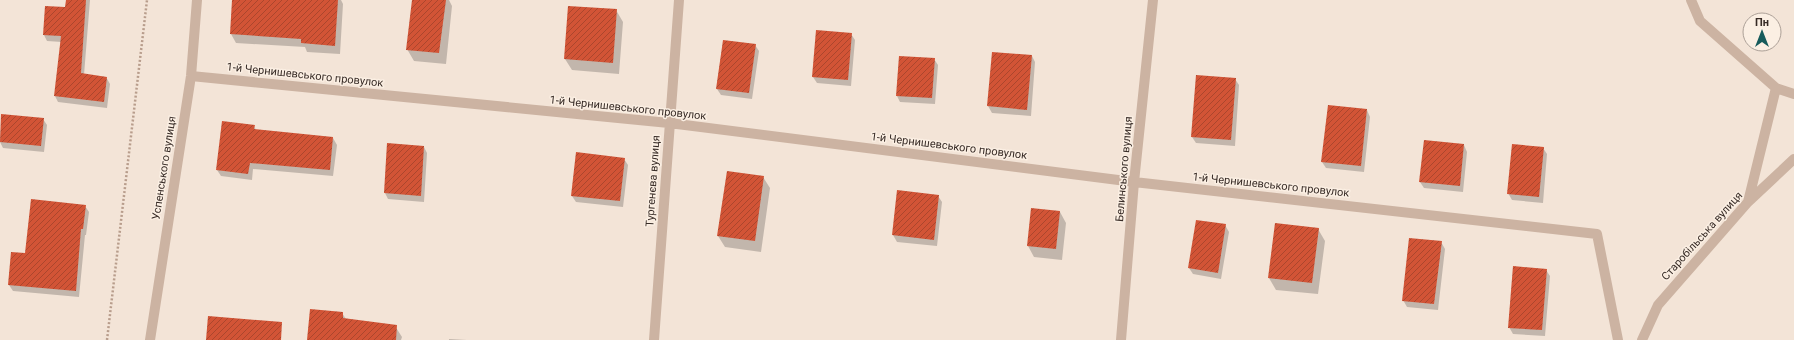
<svg xmlns="http://www.w3.org/2000/svg" width="1794" height="340" viewBox="0 0 1794 340" font-family="Roboto,sans-serif">
  <defs>
    <pattern id="building-hatch" width="6" height="6" patternUnits="userSpaceOnUse"><rect width="6" height="6" fill="#d25436"/><path d="M-1 1l2-2M0 6l6-6M5 7l2-2" fill="none" stroke="#ab462d"/></pattern>
  </defs>
  <rect width="100%" height="100%" fill="#f3e4d7"/>
  <!-- shadow -->
  <path fill="#0003" d="M 67,0 L 90,0 L 84,75 L 106,77 L 110,84 L 107,108 L 58,102 L 55,96 L 62,42 L 47,41 L 44,35 L 66,8 Z
    M 233,0 L 341,0 L 343,4 L 340,54 L 307,52 L 305,47 L 236,43 L 231,34 Z
    M 413,0 L 449,0 L 452,6 L 446,64 L 414,61 L 407,49 Z
    M 616,10 L 623,22 L 619,74 L 572,70 L 565,59 Z
    M 851,34 L 855,40 L 851,86 L 817,83 L 813,77 Z
    M 755,45 L 759,51 L 752,99 L 721,95 L 717,89 Z
    M 993,53 L 1032,56 L 1035,62 L 1031,116 L 992,113 L 988,106 Z
    M 934,59 L 938,65 L 935,104 L 900,102 L 897,96 Z
    M 1235,79 L 1239,85 L 1235,146 L 1196,143 L 1192,137 Z
    M 1367,110 L 1370,117 L 1364,172 L 1326,168 L 1322,162 Z
    M 2,115 L 43,119 L 47,125 L 44,152 L 3,148 L 0,142 Z
    M 254,126 L 256,130 L 333,138 L 337,145 L 333,176 L 253,169 L 252,180 L 221,176 L 217,170 Z
    M 1464,145 L 1467,152 L 1463,192 L 1424,188 L 1420,182 Z
    M 424,147 L 427,153 L 424,202 L 388,199 L 385,193 Z
    M 1543,148 L 1547,154 L 1543,203 L 1512,200 L 1508,193 Z
    M 624,159 L 628,165 L 623,207 L 576,202 L 572,196 Z
    M 763,177 L 770,188 L 761,252 L 725,247 L 718,236 Z
    M 898,191 L 938,196 L 942,202 L 937,246 L 897,242 L 893,235 Z
    M 85,206 L 89,212 L 86,235 L 85,235 L 79,297 L 13,291 L 9,285 L 26,254 Z
    M 1060,212 L 1066,223 L 1062,260 L 1034,257 L 1028,246 Z
    M 1225,225 L 1229,232 L 1221,279 L 1193,274 L 1189,268 Z
    M 1318,229 L 1325,241 L 1318,294 L 1276,290 L 1269,278 Z
    M 1441,242 L 1445,249 L 1438,310 L 1407,307 L 1403,300 Z
    M 1546,270 L 1550,276 L 1545,336 L 1513,334 L 1509,327 Z
    M 342,313 L 346,319 L 395,326 L 402,337 L 401,340 L 308,340 Z
    M 449,339 L 467,340 L 449,340 Z"/>
  <!-- building -->
  <path fill="url(#building-hatch)" d="M 66,0 L 86,0 L 81,73 L 107,77 L 104,102 L 54,96 L 61,36 L 43,35 L 45,6 L 65,7 Z
    M 232,0 L 338,0 L 335,46 L 301,43 L 301,39 L 230,34 Z
    M 412,0 L 446,0 L 439,53 L 406,50 Z
    M 568,6 L 617,9 L 613,63 L 564,59 Z
    M 816,30 L 852,33 L 848,80 L 812,77 Z
    M 723,40 L 756,44 L 749,93 L 716,89 Z
    M 992,52 L 1032,55 L 1027,110 L 987,106 Z
    M 899,56 L 935,58 L 932,98 L 896,96 Z
    M 1196,75 L 1236,78 L 1231,140 L 1191,137 Z
    M 1328,105 L 1367,109 L 1361,166 L 1321,162 Z
    M 1,114 L 44,118 L 41,146 L 0,142 Z
    M 222,121 L 255,125 L 254,129 L 333,137 L 330,170 L 250,163 L 248,174 L 216,170 Z
    M 1424,140 L 1464,144 L 1460,186 L 1419,182 Z
    M 387,143 L 424,146 L 421,196 L 384,193 Z
    M 1512,144 L 1544,147 L 1539,197 L 1507,194 Z
    M 576,152 L 625,158 L 620,201 L 571,196 Z
    M 727,171 L 764,176 L 755,241 L 717,236 Z
    M 897,190 L 939,195 L 934,240 L 892,235 Z
    M 31,199 L 86,205 L 83,229 L 81,229 L 76,291 L 8,285 L 11,252 L 25,253 Z
    M 1031,208 L 1060,211 L 1056,249 L 1027,246 Z
    M 1196,220 L 1226,224 L 1218,273 L 1188,268 Z
    M 1275,223 L 1319,228 L 1312,283 L 1268,278 Z
    M 1409,238 L 1442,241 L 1434,304 L 1402,301 Z
    M 1513,266 L 1547,269 L 1542,330 L 1508,328 Z
    M 310,309 L 343,312 L 343,318 L 397,325 L 396,340 L 307,340 Z
    M 208,316 L 282,322 L 281,340 L 206,340 Z"/>
  <g fill="none" stroke-linecap="round" stroke-linejoin="round">
    <!-- path -->
    <path stroke="#b89d8c" stroke-width="2.5" stroke-dasharray="2 2" stroke-linecap="butt" d="M 107,340 L 147,0"/>
    <!-- minor -->
    <path stroke="#ccb3a2" stroke-width="10" d="M 1691,0 L 1700,21 L 1776,88 L 1794,94
      M 191,76 L 669,123 L 1134,182 L 1597,234 L 1618,340
      M 1748,202 L 1776,88
      M 150,340 L 191,76 L 197,0
      M 654,340 L 679,0
      M 1121,340 L 1134,182 L 1153,0
      M 1642,340 L 1658,305 L 1748,202 L 1794,159"/>
  </g>
  <g text-anchor="middle" dominant-baseline="central" stroke-width="3" stroke-linejoin="round" paint-order="stroke">
    <!-- street labels -->
    <g font-size="11" fill="#362a25" stroke="#fbefe3">
      <text transform="translate(305 75) rotate(6)">1-й Чернишевського провулок</text>
      <text transform="translate(628 108) rotate(6)">1-й Чернишевського провулок</text>
      <text transform="translate(949 146) rotate(7)">1-й Чернишевського провулок</text>
      <text transform="translate(164 168) rotate(-81)">Успенського вулиця</text>
      <text transform="translate(1124 169) rotate(-85)">Белинського вулиця</text>
      <text transform="translate(653 181) rotate(-86)">Тургенєва вулиця</text>
      <text transform="translate(1271 185) rotate(6)">1-й Чернишевського провулок</text>
      <text transform="translate(1702 236) rotate(-48)">Старобільська вулиця</text>
    </g>
  </g>
  <!-- north arrow -->
  <g transform="translate(1762 32)"><circle r="19" fill="#fbefe3" stroke="#aca097"/>
  <path d="M0-3L7 15L0 10L-7 15Z" fill="#175b5b"/>
  <text y="-6" font-size="11" font-weight="bold" text-anchor="middle" fill="#362a25">Пн</text>
  </g>
</svg>
